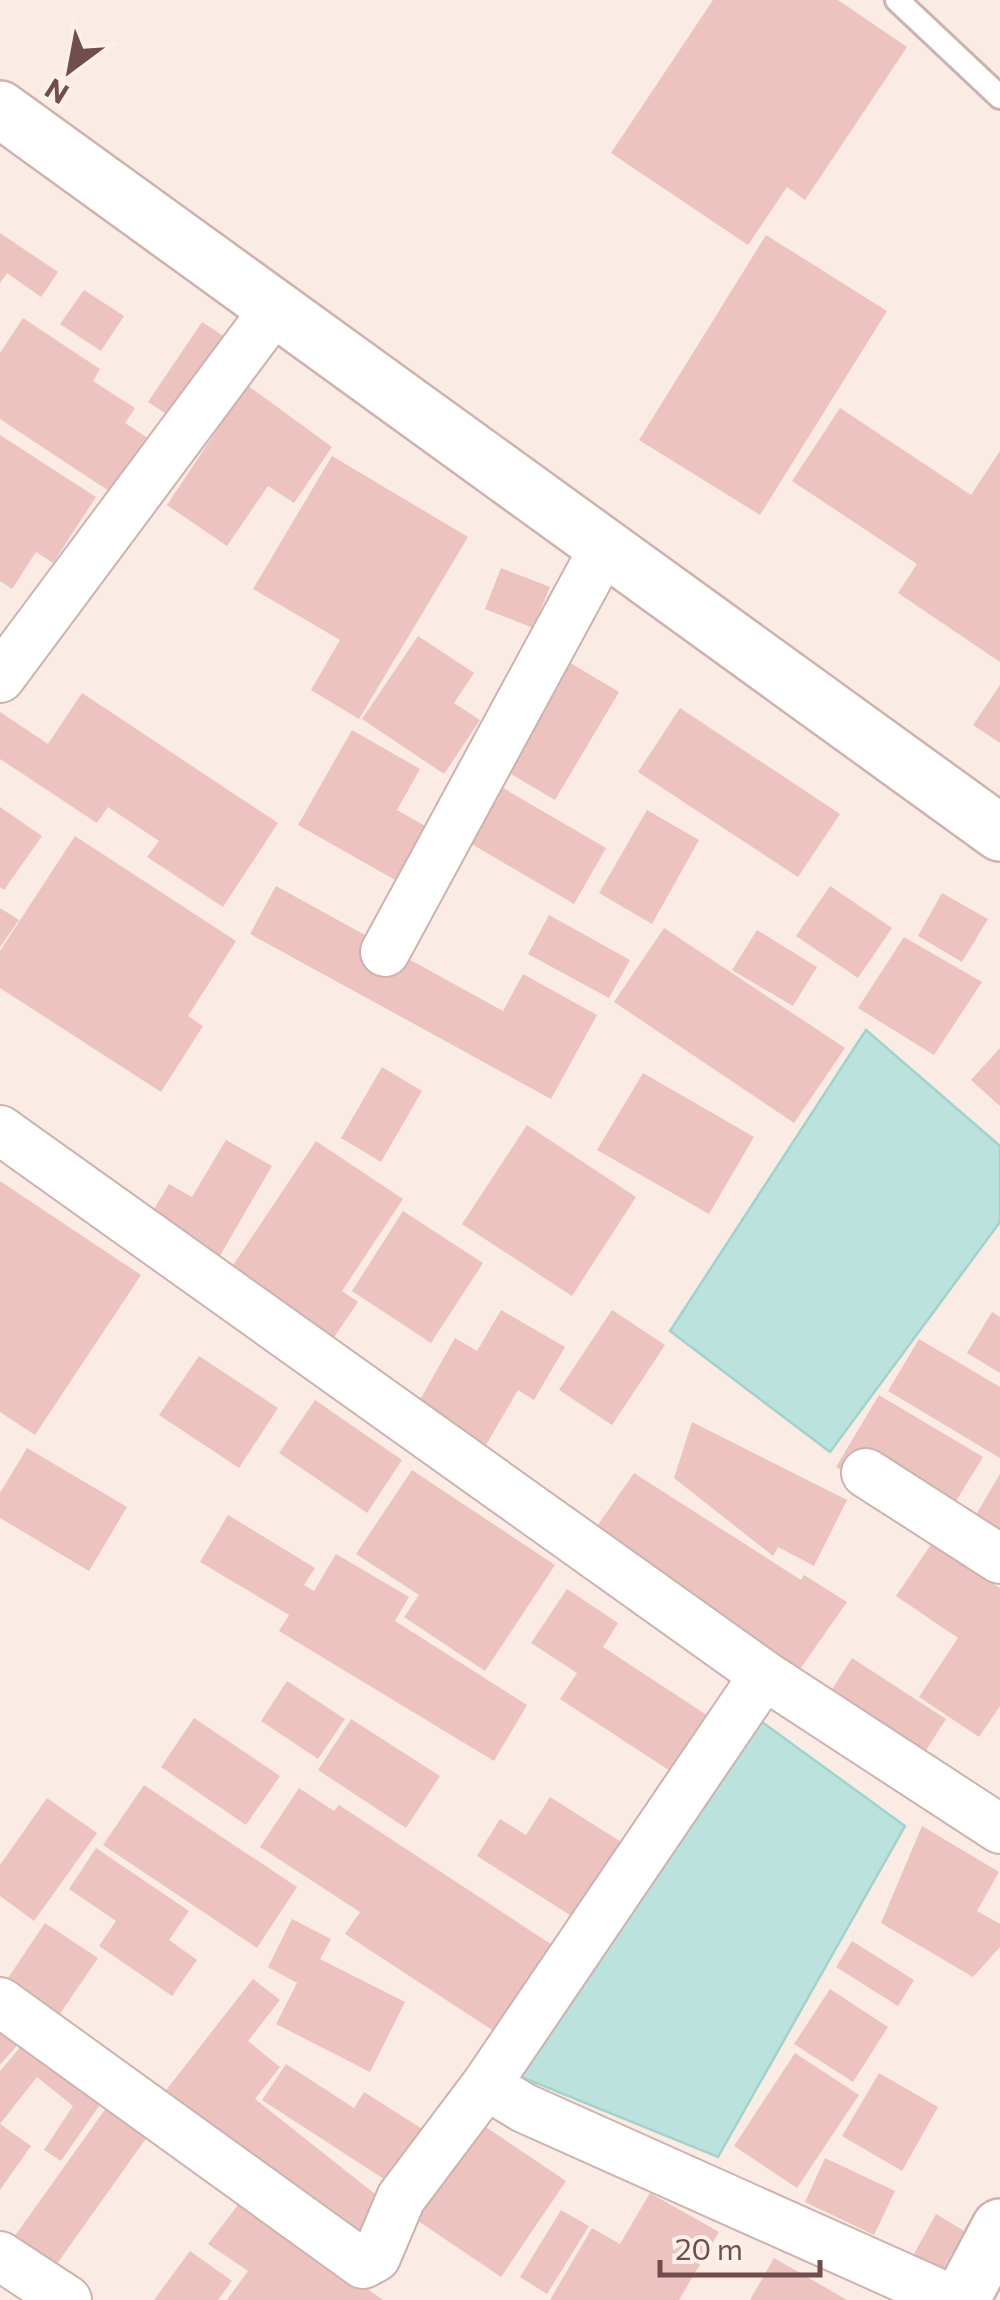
<svg xmlns="http://www.w3.org/2000/svg" width="1000" height="2300" viewBox="0 0 1000 2300" font-family="Commissioner,sans-serif">
  <rect width="100%" height="100%" fill="#faebe5"/>
  <!-- water -->
  <path fill="#bbe2dc" stroke="#a2d3cb" stroke-width="2.5" d="M 866,1030 L 1000,1146 L 1000,1222 L 830,1452 L 670,1331 Z
    M 751,1714 L 905,1826 L 718,2157 L 514,2074 Z"/>
  <!-- building -->
  <path fill="#edc3bf" d="M 713,0 L 838,0 L 907,47 L 805,200 L 787,187 L 748,245 L 611,153 Z
    M 0,233 L 58,272 L 41,297 L 7,273 L 0,283 Z
    M 766,235 L 887,311 L 760,515 L 639,440 Z
    M 84,290 L 124,316 L 101,351 L 60,324 Z
    M 23,318 L 100,369 L 93,381 L 135,408 L 125,423 L 160,446 L 124,501 L 0,419 L 0,353 Z
    M 202,322 L 242,348 L 188,428 L 148,402 Z
    M 247,385 L 332,447 L 294,503 L 268,486 L 227,546 L 167,505 Z
    M 840,408 L 971,495 L 1000,451 L 1000,662 L 898,593 L 917,564 L 792,481 Z
    M 0,435 L 96,497 L 53,563 L 36,552 L 12,589 L 0,581 Z
    M 332,456 L 468,537 L 359,719 L 311,690 L 340,640 L 253,589 Z
    M 501,568 L 550,587 L 533,628 L 485,609 Z
    M 418,636 L 474,673 L 454,703 L 480,720 L 444,774 L 362,719 Z
    M 550,651 L 619,692 L 555,800 L 487,760 Z
    M 1000,685 L 1000,743 L 973,725 Z
    M 82,693 L 278,823 L 223,907 L 147,857 L 159,841 L 108,807 L 97,823 L 0,759 L 0,712 L 48,744 Z
    M 680,708 L 840,814 L 798,877 L 638,772 Z
    M 352,730 L 420,769 L 397,810 L 457,844 L 427,898 L 298,825 Z
    M 479,774 L 606,848 L 574,904 L 446,829 Z
    M 0,807 L 42,836 L 4,890 L 0,887 Z
    M 647,810 L 699,840 L 652,924 L 599,893 Z
    M 75,836 L 236,941 L 188,1016 L 203,1026 L 161,1092 L 0,988 L 0,951 Z
    M 276,886 L 503,1011 L 523,974 L 597,1015 L 551,1099 L 250,934 Z
    M 830,886 L 892,928 L 858,978 L 796,936 Z
    M 942,893 L 988,919 L 962,962 L 918,936 Z
    M 0,908 L 19,920 L 0,947 Z
    M 549,915 L 630,960 L 609,998 L 528,954 Z
    M 664,928 L 845,1048 L 794,1123 L 614,1002 Z
    M 757,930 L 817,967 L 793,1006 L 732,970 Z
    M 904,937 L 982,982 L 934,1055 L 858,1008 Z
    M 1000,1048 L 1000,1106 L 971,1080 Z
    M 382,1067 L 422,1091 L 381,1162 L 341,1138 Z
    M 643,1073 L 754,1137 L 709,1214 L 597,1150 Z
    M 527,1125 L 636,1197 L 572,1296 L 462,1224 Z
    M 226,1140 L 272,1166 L 210,1273 L 141,1231 L 169,1184 L 192,1197 Z
    M 316,1141 L 403,1199 L 342,1291 L 358,1302 L 322,1355 L 219,1286 Z
    M 0,1181 L 141,1275 L 35,1435 L 0,1412 Z
    M 403,1211 L 483,1263 L 431,1343 L 352,1291 Z
    M 501,1310 L 565,1347 L 534,1400 L 518,1390 L 486,1445 L 417,1405 L 455,1338 L 477,1351 Z
    M 612,1310 L 665,1345 L 612,1425 L 559,1390 Z
    M 992,1312 L 1000,1317 L 1000,1373 L 967,1353 Z
    M 919,1339 L 1000,1387 L 1000,1458 L 888,1391 Z
    M 199,1356 L 278,1408 L 239,1468 L 159,1415 Z
    M 879,1395 L 983,1457 L 939,1529 L 836,1467 Z
    M 315,1400 L 402,1460 L 367,1513 L 279,1453 Z
    M 692,1422 L 847,1500 L 814,1566 L 778,1547 L 773,1556 L 674,1478 Z
    M 27,1448 L 127,1507 L 89,1571 L 0,1518 L 0,1493 Z
    M 412,1470 L 555,1565 L 485,1671 L 404,1617 L 419,1595 L 356,1554 Z
    M 634,1473 L 801,1580 L 804,1575 L 847,1602 L 798,1672 L 591,1535 Z
    M 1000,1474 L 1000,1563 L 961,1540 Z
    M 228,1515 L 315,1568 L 304,1585 L 314,1591 L 336,1554 L 409,1597 L 395,1621 L 527,1705 L 494,1761 L 279,1631 L 289,1615 L 200,1562 Z
    M 932,1543 L 1000,1588 L 1000,1706 L 979,1737 L 919,1697 L 958,1638 L 896,1596 Z
    M 567,1589 L 618,1623 L 603,1647 L 725,1727 L 687,1782 L 560,1699 L 577,1673 L 531,1643 Z
    M 852,1658 L 946,1719 L 912,1772 L 818,1711 Z
    M 287,1681 L 345,1719 L 318,1759 L 261,1721 Z
    M 194,1718 L 280,1776 L 246,1825 L 161,1767 Z
    M 351,1719 L 440,1776 L 406,1828 L 318,1770 Z
    M 144,1785 L 297,1887 L 257,1948 L 103,1845 Z
    M 299,1788 L 334,1811 L 339,1805 L 566,1954 L 509,2041 L 345,1934 L 360,1912 L 260,1847 Z
    M 550,1797 L 629,1847 L 581,1922 L 477,1856 L 500,1819 L 526,1835 Z
    M 47,1798 L 97,1833 L 34,1921 L 0,1896 L 0,1865 Z
    M 922,1826 L 999,1872 L 977,1911 L 1000,1924 L 1000,1947 L 973,1977 L 881,1923 Z
    M 96,1848 L 189,1911 L 169,1940 L 197,1960 L 172,1996 L 99,1946 L 116,1921 L 69,1889 Z
    M 292,1919 L 331,1939 L 320,1959 L 405,2002 L 370,2072 L 276,2024 L 297,1983 L 268,1967 Z
    M 45,1923 L 98,1958 L 49,2030 L 0,1990 Z
    M 852,1941 L 914,1980 L 898,2006 L 836,1967 Z
    M 253,1979 L 280,2000 L 248,2041 L 280,2067 L 255,2099 L 394,2209 L 358,2253 L 156,2103 Z
    M 830,1989 L 888,2027 L 853,2082 L 794,2044 Z
    M 0,2009 L 27,2034 L 0,2065 Z
    M 29,2037 L 106,2096 L 61,2161 L 44,2150 L 73,2106 L 37,2077 L 0,2124 L 31,2146 L 0,2190 L 0,2071 Z
    M 795,2053 L 859,2095 L 797,2188 L 734,2146 Z
    M 286,2064 L 354,2108 L 364,2092 L 427,2132 L 393,2185 L 262,2100 Z
    M 879,2073 L 938,2107 L 902,2171 L 842,2136 Z
    M 111,2101 L 152,2130 L 54,2268 L 12,2240 Z
    M 468,2115 L 566,2181 L 501,2277 L 402,2210 Z
    M 825,2158 L 895,2191 L 874,2235 L 805,2202 Z
    M 650,2193 L 719,2232 L 679,2300 L 550,2300 L 592,2228 L 620,2244 Z
    M 244,2197 L 281,2227 L 383,2300 L 227,2300 L 248,2271 L 208,2244 Z
    M 561,2210 L 589,2226 L 547,2294 L 520,2277 Z
    M 936,2214 L 964,2231 L 938,2278 L 910,2261 Z
    M 190,2251 L 232,2281 L 218,2300 L 154,2300 Z
    M 774,2258 L 847,2300 L 750,2300 Z"/>
  <g fill="none" stroke-linecap="round" stroke-linejoin="round">
    <!-- lane casing -->
    <g stroke="#cdb3af" stroke-width="28">
      <path id="lane" d="M 897,0 L 1000,97"/>
    </g>
    <!-- street casing -->
    <g stroke="#cdb3af" stroke-width="52">
      <path id="street" d="M 0,678 L 274,310
        M 385,952 L 604,548
        M 0,1130 L 764,1675 L 1000,1829
        M 866,1473 L 1000,1559
        M 764,1675 L 486,2085 L 524,2108 L 953,2300
        M 0,2002 L 363,2264 L 376,2257 L 401,2198 L 486,2085
        M 0,2256 L 67,2300"/>
    </g>
    <!-- secondary casing -->
    <g stroke="#cfb1ad" stroke-width="60">
      <path id="secondary" d="M 0,109 L 1000,833
        M 961,2300 L 1000,2227"/>
    </g>
    <!-- lane -->
    <use href="#lane" stroke="#fff" stroke-width="22"/>
    <!-- street -->
    <use href="#street" stroke="#fff" stroke-width="48"/>
    <!-- secondary -->
    <use href="#secondary" stroke="#fff" stroke-width="55"/>
  </g>
  <!-- north arrow -->
  <g transform="translate(70 70) rotate(212)" stroke="#fdf0eb" stroke-width="8" paint-order="stroke">
  <path d="M0-8L18 38L0 25L-18 38Z" fill="#714e4c"/>
  <text y="-15" font-size="28" font-weight="bold" text-anchor="middle" fill="#714e4c">N</text>
  </g>
  <!-- scale -->
  <path d="M660 2260v15h160v-15" fill="none" stroke="#714e4c" stroke-width="5"/>
  <text x="675" y="2260" font-size="30" fill="#714e4c" stroke="#fdf0eb" stroke-width="8" paint-order="stroke">20 m</text>
</svg>
